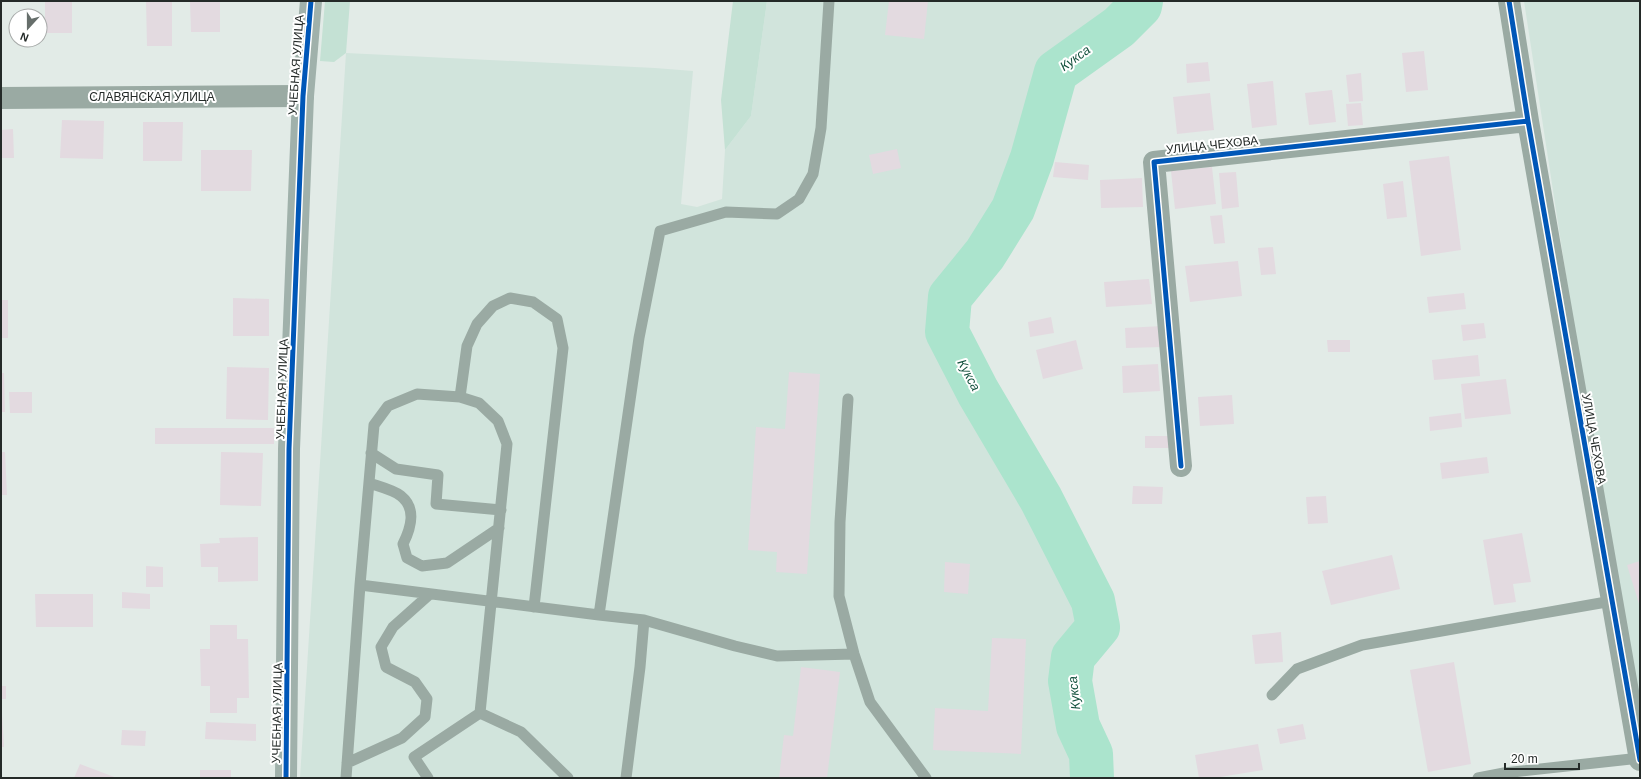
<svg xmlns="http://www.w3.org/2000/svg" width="1641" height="779" viewBox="0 0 1641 779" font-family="Arial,sans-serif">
  <rect width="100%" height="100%" fill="#e2ebe7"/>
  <!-- built -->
  <path fill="#d1e4dc" d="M 767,1 L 1134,1 L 1116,22 L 1051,64 L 1026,156 L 1007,207 L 979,251 L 945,292 L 940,333 L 972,396 L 1034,505 L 1085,601 L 1090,626 L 1068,654 L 1062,681 L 1070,728 L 1085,760 L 1085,778 L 300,778 L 346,53 L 655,68 L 693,71 L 681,204 L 697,207 L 722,199 L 725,150 L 751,116 Z
    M 1524,1 L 1640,1 L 1640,720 L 1599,491 Z"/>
  <!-- green -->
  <path fill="#c4e1d4" d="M 325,1 L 350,1 L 346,53 L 334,62 L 320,61 Z
    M 733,1 L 767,1 L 751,116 L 725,150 L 721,100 Z"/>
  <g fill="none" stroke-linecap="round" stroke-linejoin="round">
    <!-- river -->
    <path stroke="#abe4cd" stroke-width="44" d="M 1092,778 L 1091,754 L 1078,726 L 1070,681 L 1073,657 L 1098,627 L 1093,601 L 1041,499 L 978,392 L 947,332 L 950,297 L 985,254 L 1013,209 L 1032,158 L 1056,72 L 1119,27 L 1140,6 L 1141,1"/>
  </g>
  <!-- building -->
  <path fill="#e3dae0" d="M 146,1 L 172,1 L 172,46 L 147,46 Z
    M 190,1 L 220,1 L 220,32 L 191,32 Z
    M 889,1 L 928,1 L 924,39 L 885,35 Z
    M 45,2 L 72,2 L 72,33 L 45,33 Z
    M 1424,51 L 1428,90 L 1406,92 L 1402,53 Z
    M 1208,62 L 1210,81 L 1187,83 L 1186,64 Z
    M 1361,73 L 1363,101 L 1349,102 L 1346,75 Z
    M 1273,81 L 1277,125 L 1252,128 L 1247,84 Z
    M 1332,90 L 1336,122 L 1309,125 L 1305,93 Z
    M 1210,93 L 1214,130 L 1177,134 L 1173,97 Z
    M 1361,103 L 1363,125 L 1348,126 L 1346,104 Z
    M 62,120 L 104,121 L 103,159 L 60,158 Z
    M 143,122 L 183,122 L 182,161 L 143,161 Z
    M 13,129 L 14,158 L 1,158 L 1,130 Z
    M 897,149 L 901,168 L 873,174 L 869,155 Z
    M 201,150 L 252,150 L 251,191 L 201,191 Z
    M 1449,156 L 1461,250 L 1421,256 L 1409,161 Z
    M 1055,162 L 1089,165 L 1088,180 L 1053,177 Z
    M 1212,167 L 1216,204 L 1175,209 L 1171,171 Z
    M 1236,172 L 1239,207 L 1222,209 L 1219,173 Z
    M 1142,178 L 1143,207 L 1101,208 L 1100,180 Z
    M 1403,181 L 1407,217 L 1387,219 L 1383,184 Z
    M 1222,215 L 1225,243 L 1214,244 L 1210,216 Z
    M 1273,247 L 1276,274 L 1261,275 L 1258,248 Z
    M 1238,261 L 1242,296 L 1190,302 L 1185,266 Z
    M 1149,279 L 1152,304 L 1106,307 L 1104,282 Z
    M 1464,293 L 1466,309 L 1429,313 L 1427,297 Z
    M 233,298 L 269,299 L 269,336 L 233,336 Z
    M 1,300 L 8,300 L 8,338 L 1,338 Z
    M 1051,317 L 1054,333 L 1030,337 L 1028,322 Z
    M 1484,323 L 1486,338 L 1463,341 L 1461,325 Z
    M 1162,326 L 1162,347 L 1126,348 L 1125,328 Z
    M 1076,340 L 1083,369 L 1043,379 L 1036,350 Z
    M 1327,340 L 1350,340 L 1350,352 L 1328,352 Z
    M 1478,355 L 1480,376 L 1434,380 L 1432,360 Z
    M 1158,364 L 1160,391 L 1123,393 L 1122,366 Z
    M 227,367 L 269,368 L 268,420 L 226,419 Z
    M 789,372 L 820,374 L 807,574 L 776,572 L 777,552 L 748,550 L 756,427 L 785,429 Z
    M 1,373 L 4,373 L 5,412 L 1,412 Z
    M 1506,379 L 1511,414 L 1465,419 L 1461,384 Z
    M 9,392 L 32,392 L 32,413 L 10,413 Z
    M 1232,395 L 1234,424 L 1200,426 L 1198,397 Z
    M 1461,413 L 1462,427 L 1430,431 L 1429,417 Z
    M 155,428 L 274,428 L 274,444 L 155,444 Z
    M 1145,436 L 1170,436 L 1170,448 L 1145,448 Z
    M 1,452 L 5,452 L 7,495 L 1,495 Z
    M 221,452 L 263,453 L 261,506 L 220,505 Z
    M 1487,457 L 1489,473 L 1442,479 L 1440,463 Z
    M 1133,486 L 1163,487 L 1162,504 L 1132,504 Z
    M 1326,496 L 1328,523 L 1308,524 L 1306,497 Z
    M 1522,533 L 1531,582 L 1513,584 L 1516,602 L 1494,605 L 1483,540 Z
    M 258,537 L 258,581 L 218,582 L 218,567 L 201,567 L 200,544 L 220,543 L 219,538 Z
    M 1392,555 L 1400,589 L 1331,605 L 1322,571 Z
    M 1640,561 L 1640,607 L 1627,565 Z
    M 945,562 L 970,564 L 968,594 L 944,592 Z
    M 146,566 L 163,567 L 163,587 L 146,587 Z
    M 122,592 L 150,594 L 150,609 L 122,608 Z
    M 35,594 L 93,594 L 93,627 L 36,627 Z
    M 210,625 L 237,625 L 237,639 L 248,639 L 249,698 L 237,698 L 237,713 L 210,713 L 210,686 L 201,686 L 200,649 L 210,649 Z
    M 1281,632 L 1283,662 L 1255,664 L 1252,635 Z
    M 992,638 L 1026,639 L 1021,754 L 933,750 L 935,708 L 988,711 Z
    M 1454,662 L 1471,764 L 1428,772 L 1410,670 Z
    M 801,667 L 840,672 L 827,778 L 779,778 L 784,735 L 793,736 Z
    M 1,686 L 6,686 L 6,699 L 1,699 Z
    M 1,713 L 2,713 L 4,747 L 1,747 Z
    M 206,722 L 256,724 L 256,741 L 205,739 Z
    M 1303,724 L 1306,739 L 1280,744 L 1277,729 Z
    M 122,730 L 146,731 L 145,746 L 121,745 Z
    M 1258,744 L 1263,770 L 1214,778 L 1199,778 L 1195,755 Z
    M 80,764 L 117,778 L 74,778 Z
    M 200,770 L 231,770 L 231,778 L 200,778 Z"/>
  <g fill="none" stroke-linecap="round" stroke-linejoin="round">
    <!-- lane -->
    <path stroke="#9aaaa3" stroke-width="11" d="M 460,397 L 467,346 L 477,324 L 493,306 L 510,298 L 533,302 L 557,319 L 563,348 L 534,607
      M 848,399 L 840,522 L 839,596 L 854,654 L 870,702 L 926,778
      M 371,453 L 396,469 L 438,475 L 436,504 L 501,510
      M 369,483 C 377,486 394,490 401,496 C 417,509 411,528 403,544 L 407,558 L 422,566 L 447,563 L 499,528
      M 360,585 L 599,615
      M 644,620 L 735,646 L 777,656 L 854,654
      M 1272,695 L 1297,669 L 1362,645 L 1612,601
      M 480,713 L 521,732 L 568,778
      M 347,763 L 402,738 L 425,717 L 427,699 L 415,682 L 386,667 L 381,647 L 393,627 L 430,594
      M 346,778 L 360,585 L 374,425 L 388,406 L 417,394 L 460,397 L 479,403 L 498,421 L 507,444 L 480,713 L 414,757 L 428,778
      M 626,778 L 640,667 L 644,620 L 599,615 L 639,338 L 660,231 L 726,212 L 777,214 L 799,199 L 813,174 L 821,128 L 829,1
      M 1478,778 L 1504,773 L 1640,758"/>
    <!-- street -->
    <path stroke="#9aaaa3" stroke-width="22" d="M 1509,1 L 1528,121 L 1640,760
      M 1,98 L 303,96
      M 1181,466 L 1154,162 L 1528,121"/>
    <!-- secondary -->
    <path stroke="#a0b1ab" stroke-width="22" d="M 286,778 L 289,449 L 303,96 L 311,1"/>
    <!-- cycleway casing -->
    <g stroke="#fff" stroke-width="8">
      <path id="cycleway" d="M 1509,1 L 1528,121 L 1640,760
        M 1181,466 L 1154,162 L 1528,121
        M 286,778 L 289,449 L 303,96 L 311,1"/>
    </g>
    <!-- cycleway -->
    <use href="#cycleway" stroke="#0057b8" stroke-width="5"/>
  </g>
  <g text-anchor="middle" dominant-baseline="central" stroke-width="4" stroke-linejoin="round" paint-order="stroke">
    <!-- street labels -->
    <g font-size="12" fill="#242a28" stroke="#fff">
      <text transform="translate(296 65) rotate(-86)">УЧЕБНАЯ УЛИЦА</text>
      <text x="152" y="97">СЛАВЯНСКАЯ УЛИЦА</text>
      <text transform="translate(1212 145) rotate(-6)">УЛИЦА ЧЕХОВА</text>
      <text transform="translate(282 389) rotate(-88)">УЧЕБНАЯ УЛИЦА</text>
      <text transform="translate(1594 439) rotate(80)">УЛИЦА ЧЕХОВА</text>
      <text transform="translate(277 713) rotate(-89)">УЧЕБНАЯ УЛИЦА</text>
    </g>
    <!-- water labels -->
    <g font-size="13" font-style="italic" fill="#14523e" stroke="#fff">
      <text transform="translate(1075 58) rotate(-36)">Кукса</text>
      <text transform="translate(969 375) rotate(62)">Кукса</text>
      <text transform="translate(1074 693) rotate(-96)">Кукса</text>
    </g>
  </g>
  <!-- border -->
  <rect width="1641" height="779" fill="none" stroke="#242a28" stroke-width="4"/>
  <!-- north arrow -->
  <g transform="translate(28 28) rotate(201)"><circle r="19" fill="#ffffff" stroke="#a7aaa9"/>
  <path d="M0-3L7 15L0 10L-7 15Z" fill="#666e6b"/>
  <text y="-6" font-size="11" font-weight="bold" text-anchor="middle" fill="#242a28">N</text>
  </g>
  <!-- scale -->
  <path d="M1505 763v6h74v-6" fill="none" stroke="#242a28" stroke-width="2"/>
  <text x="1511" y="763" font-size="12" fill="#242a28" stroke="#ffffff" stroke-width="3" paint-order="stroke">20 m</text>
</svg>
